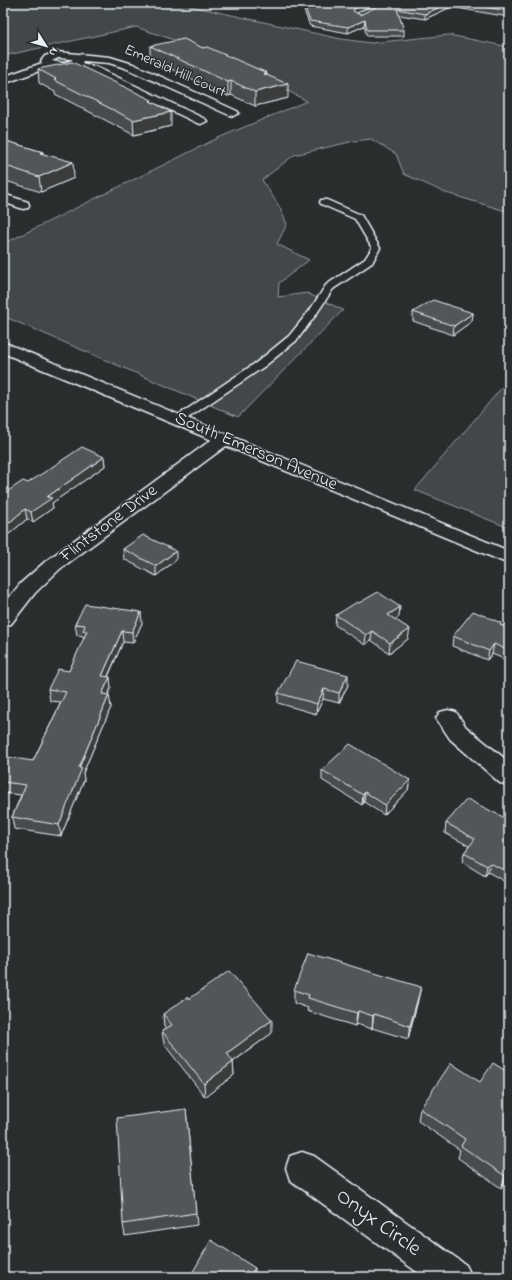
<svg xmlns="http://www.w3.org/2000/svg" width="512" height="1280" viewBox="0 0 512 1280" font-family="'Indie Flower',sans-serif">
  <rect width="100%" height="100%" fill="#2a2d2e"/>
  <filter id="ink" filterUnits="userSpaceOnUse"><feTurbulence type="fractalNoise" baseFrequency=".025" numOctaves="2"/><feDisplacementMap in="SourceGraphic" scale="8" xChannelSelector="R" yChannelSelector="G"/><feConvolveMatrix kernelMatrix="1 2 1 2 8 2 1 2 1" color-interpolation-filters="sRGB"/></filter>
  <g filter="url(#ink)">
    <!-- green -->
    <path fill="#424648" stroke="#959ca0" d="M 3,3 L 177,3 L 341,39 L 371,43 L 449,35 L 509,47 L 509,212 L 446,193 L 404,174 L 396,154 L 371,139 L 354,141 L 294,155 L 262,180 L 279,206 L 287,224 L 277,244 L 309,260 L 279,283 L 278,297 L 307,293 L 343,310 L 238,417 L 3,316 L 3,244 L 218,138 L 307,101 L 224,57 L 136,27 L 3,56 Z
      M 509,379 L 509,528 L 415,490 Z"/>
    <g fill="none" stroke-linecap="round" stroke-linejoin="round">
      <!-- stream -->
      <path fill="#989fa3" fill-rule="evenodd" d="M 6,3 L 9,3 L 3,6 L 3,4 Z"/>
      <!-- lane casing -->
      <g stroke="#e8f1f8" stroke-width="3">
        <path id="lane" d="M 321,200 L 327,200 L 361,215 L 380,248 L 372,263 L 333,289 L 317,313 L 297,340 L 265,366 L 182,422 L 174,422 L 172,420 L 174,418 L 257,362 L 289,336 L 310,310 L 326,285 L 365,259 L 372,248 L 355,219 L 321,204 L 320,202 Z"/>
      </g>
      <!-- street casing -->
      <g stroke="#e8f1f8" stroke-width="3">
        <path id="street" d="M 57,52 L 110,57 L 133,64 L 237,111 L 239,113 L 233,116 L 229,115 L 125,68 L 109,63 L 83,61 L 82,63 L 96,67 L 205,119 L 207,121 L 201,124 L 197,123 L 88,71 L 73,67 L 63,69 L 50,67 L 3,84 L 3,77 L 42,63 L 41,61 L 45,56 ZM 58,58 L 71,59 L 73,60 L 63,63 L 52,61 Z
          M 3,194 L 28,202 L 29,205 L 28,208 L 23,209 L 3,202 Z
          M 224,434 L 230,435 L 233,439 L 230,443 L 60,569 L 35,593 L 11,624 L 3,626 L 3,605 L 21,583 L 46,561 L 218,435 Z
          M 448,710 L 456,712 L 466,727 L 509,762 L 509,785 L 500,783 L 450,739 L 436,718 L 440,712 Z
          M 302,1152 L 314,1156 L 466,1265 L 472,1277 L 424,1277 L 290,1180 L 286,1168 L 290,1156 Z"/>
      </g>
      <!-- primary casing -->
      <g stroke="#e8f1f8" stroke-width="3">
        <path id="primary" d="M 3,342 L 509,551 L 509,564 L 3,353 Z"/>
      </g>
      <!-- lane -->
      <use href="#lane" fill="#2a2d2e" fill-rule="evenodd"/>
      <!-- street -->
      <use href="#street" fill="#2a2d2e" fill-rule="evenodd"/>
      <!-- primary -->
      <use href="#primary" fill="#2a2d2e" fill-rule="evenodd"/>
    </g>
    <!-- wall -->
    <path fill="#474b4d" stroke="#e8f1f8" d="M 277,3 L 377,3 L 357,13 L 360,15 L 383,3 L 509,3 L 509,17 L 451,7 L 425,19 L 399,15 L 404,30 L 404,36 L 367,36 L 364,26 L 348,33 L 310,26 L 303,8 Z
      M 150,46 L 203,48 L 267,73 L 267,75 L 288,98 L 255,106 L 231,95 L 228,96 L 150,59 Z
      M 38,69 L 152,102 L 171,126 L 134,135 L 55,94 L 55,92 L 39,83 Z
      M 3,140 L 43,152 L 43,154 L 74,178 L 41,192 L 3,180 Z
      M 413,312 L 473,313 L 472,321 L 453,335 L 413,321 Z
      M 104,457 L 105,466 L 52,503 L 53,508 L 33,522 L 27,519 L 3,539 L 28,483 Z
      M 123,549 L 176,560 L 156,576 L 124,559 Z
      M 359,603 L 399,617 L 395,619 L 408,639 L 389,653 L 371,640 L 365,645 L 335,625 L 336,615 Z
      M 142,623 L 133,643 L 123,642 L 108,677 L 111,688 L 108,695 L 111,707 L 83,773 L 84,780 L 61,836 L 14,829 L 12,817 L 21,795 L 3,793 L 3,765 L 33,761 L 61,702 L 50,701 L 48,689 L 69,671 L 84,639 L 83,636 L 77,635 L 75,624 Z
      M 501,625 L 509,628 L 509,661 L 492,654 L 487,660 L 452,646 L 453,636 Z
      M 348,685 L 339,703 L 323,699 L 316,714 L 278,703 L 278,693 Z
      M 322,770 L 410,780 L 408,790 L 384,815 L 364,802 L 362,805 L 322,780 Z
      M 509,820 L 509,884 L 488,872 L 485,876 L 462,862 L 464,853 L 469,846 L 445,833 L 446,823 Z
      M 294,990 L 418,1000 L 408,1039 L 372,1028 L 372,1029 L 356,1024 L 355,1026 L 307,1011 L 308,1008 L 294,1003 Z
      M 189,999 L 272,1033 L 233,1062 L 234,1075 L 205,1097 L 164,1044 L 162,1031 L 166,1029 L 164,1027 L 163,1014 Z
      M 509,1073 L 509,1173 L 501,1188 L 458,1158 L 460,1150 L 418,1121 L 420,1109 L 480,1082 Z
      M 186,1109 L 197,1225 L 125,1236 L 123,1224 Z"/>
    <!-- shaded-wall -->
    <path fill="#3a3d3e" stroke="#e8f1f8" d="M 366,3 L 377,3 L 353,15 L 353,11 L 354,9 Z
      M 448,3 L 451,3 L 451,7 L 425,19 L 425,14 Z
      M 365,20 L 364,26 L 348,33 L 348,27 Z
      M 231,81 L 231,95 L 228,96 L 228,82 Z
      M 288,84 L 288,98 L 255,106 L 255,92 Z
      M 171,112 L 171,126 L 134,135 L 133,120 Z
      M 73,162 L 74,178 L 41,192 L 39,177 Z
      M 473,313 L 472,321 L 453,335 L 454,326 Z
      M 104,457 L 105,466 L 52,503 L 53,508 L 33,522 L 31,512 L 47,497 Z
      M 25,509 L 27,519 L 3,539 L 3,528 Z
      M 176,551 L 176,560 L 156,576 L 156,566 Z
      M 400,607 L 399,617 L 387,625 L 388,615 Z
      M 141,612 L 142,623 L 133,643 L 132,632 Z
      M 410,629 L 408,639 L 389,653 L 390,643 Z
      M 122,631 L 123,642 L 103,687 L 102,676 Z
      M 372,631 L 371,640 L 365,645 L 366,635 Z
      M 494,644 L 492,654 L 487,660 L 489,651 Z
      M 348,675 L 348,685 L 339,703 L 339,693 Z
      M 110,677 L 111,688 L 103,706 L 102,694 Z
      M 324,689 L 323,699 L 316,714 L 317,704 Z
      M 109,695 L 111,707 L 83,773 L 84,780 L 61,836 L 59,825 L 79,768 Z
      M 410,780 L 408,790 L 384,815 L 385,805 Z
      M 365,792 L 364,802 L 362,805 L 363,795 Z
      M 3,854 L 5,864 L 3,868 Z
      M 490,863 L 488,872 L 485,876 L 487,866 Z
      M 421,987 L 418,1000 L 408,1039 L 410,1026 Z
      M 358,1011 L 356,1024 L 355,1026 L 357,1013 Z
      M 374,1014 L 372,1028 L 372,1029 L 373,1016 Z
      M 272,1020 L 272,1033 L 227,1066 L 227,1053 Z
      M 233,1062 L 234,1075 L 205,1097 L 204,1084 Z
      M 509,1168 L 509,1173 L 501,1188 L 505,1176 Z
      M 255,1268 L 255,1277 L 252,1272 Z"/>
    <!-- building -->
    <path fill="#535759" stroke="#e8f1f8" d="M 303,3 L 366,3 L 354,9 L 353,11 L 360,15 L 383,3 L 448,3 L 425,14 L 397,9 L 404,30 L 367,30 L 365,20 L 348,27 L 310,21 Z
      M 461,3 L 509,3 L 509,11 Z
      M 184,39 L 203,48 L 207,47 L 267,73 L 264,74 L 288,84 L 255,92 L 231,81 L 228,82 L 150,46 Z
      M 72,62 L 152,100 L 150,101 L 171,112 L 133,120 L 54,80 L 56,79 L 38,69 Z
      M 3,140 L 43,152 L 40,153 L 73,162 L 39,177 L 3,165 Z
      M 433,300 L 473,313 L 454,326 L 413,312 Z
      M 82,447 L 104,457 L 47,497 L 52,498 L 31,512 L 25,509 L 3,528 L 3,495 L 8,491 L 23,481 L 28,483 Z
      M 143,535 L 176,551 L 156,566 L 123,549 Z
      M 378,592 L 400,607 L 388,615 L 410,629 L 390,643 L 372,631 L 366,635 L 336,615 L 357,602 L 359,603 Z
      M 85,604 L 141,612 L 132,632 L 122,631 L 102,676 L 110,677 L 102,694 L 109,695 L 79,768 L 82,768 L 59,825 L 12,817 L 26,785 L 3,782 L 3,765 L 7,757 L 33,761 L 66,692 L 48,689 L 58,669 L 69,671 L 87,631 L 83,631 L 85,625 L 75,624 Z
      M 473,611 L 501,623 L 500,625 L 509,628 L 509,651 L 494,644 L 489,651 L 453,636 Z
      M 296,661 L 348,675 L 339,693 L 324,689 L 317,704 L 278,693 Z
      M 350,744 L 410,780 L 385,805 L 365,792 L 363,795 L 322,770 Z
      M 467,799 L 509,820 L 509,873 L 490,863 L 487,866 L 464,853 L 475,839 L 446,823 Z
      M 308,953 L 421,987 L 410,1026 L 374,1014 L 373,1016 L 358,1011 L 357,1013 L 308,998 L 309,995 L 294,990 Z
      M 229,971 L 272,1020 L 227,1053 L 233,1062 L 204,1084 L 162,1031 L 172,1025 L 163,1014 L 188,997 L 189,999 Z
      M 451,1063 L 480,1082 L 493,1063 L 509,1073 L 509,1168 L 505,1176 L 461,1146 L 465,1139 L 420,1109 Z
      M 186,1109 L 196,1213 L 123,1224 L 117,1118 Z
      M 211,1240 L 255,1268 L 252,1272 L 260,1277 L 190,1277 Z"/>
  </g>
  <g text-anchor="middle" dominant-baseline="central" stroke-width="3" stroke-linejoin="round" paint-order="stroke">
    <!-- far-street labels -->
    <g font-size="15" fill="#e8f1f8" stroke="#2a2d2e">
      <text transform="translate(175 71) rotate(24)">Emerald Hill Court</text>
    </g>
    <!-- street labels -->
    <g font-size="18" fill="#e8f1f8" stroke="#2a2d2e">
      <text transform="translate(256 452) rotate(23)">South Emerson Avenue</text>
      <text transform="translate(109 524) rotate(-37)">Flintstone Drive</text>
    </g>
    <!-- near-street labels -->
    <g font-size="22" fill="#e8f1f8" stroke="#2a2d2e">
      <text transform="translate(378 1223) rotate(36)">Onyx Circle</text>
    </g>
  </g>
  <!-- margin -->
  <rect width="512" height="1280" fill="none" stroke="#2a2d2e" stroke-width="16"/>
  <rect x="8" y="8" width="496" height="1264" fill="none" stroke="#e8f1f8" stroke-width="1.5" filter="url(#ink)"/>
  <!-- north arrow -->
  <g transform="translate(46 46) rotate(127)" stroke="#2a2d2e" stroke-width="3" paint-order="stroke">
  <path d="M0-3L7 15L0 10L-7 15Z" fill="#e8f1f8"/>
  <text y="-6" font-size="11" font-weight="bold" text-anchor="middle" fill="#e8f1f8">N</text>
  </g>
</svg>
